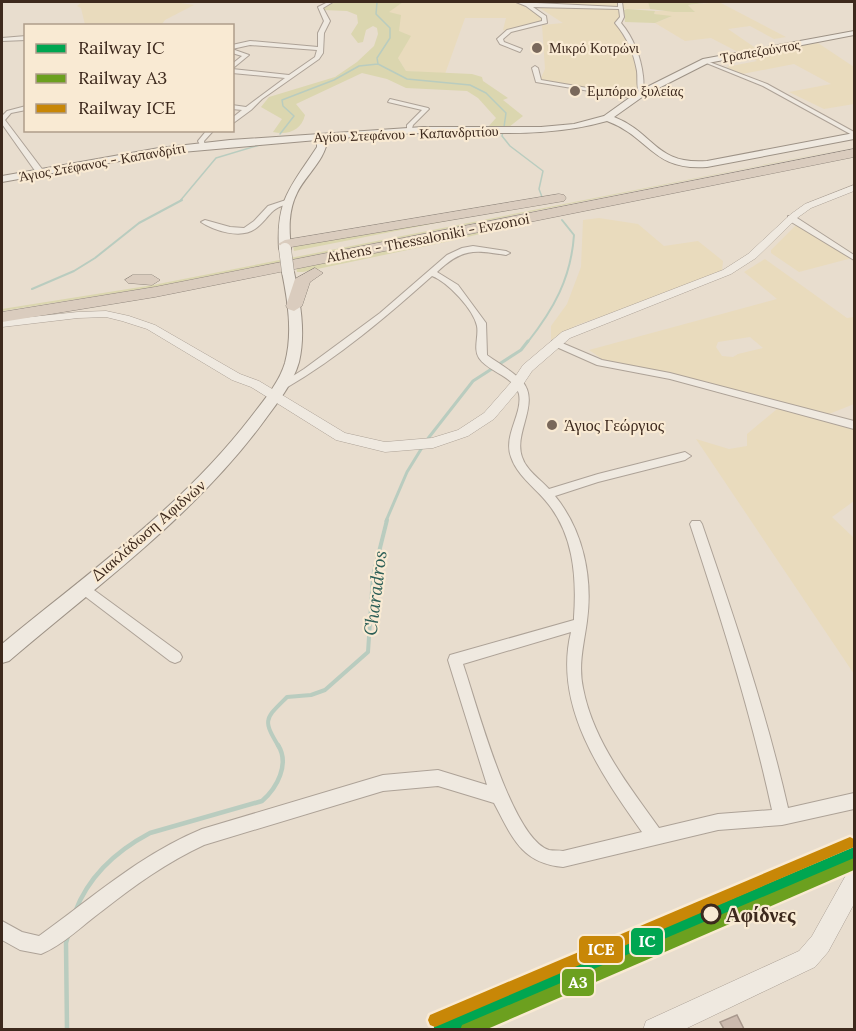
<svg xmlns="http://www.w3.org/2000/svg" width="856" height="1031" viewBox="0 0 856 1031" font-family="Lora,serif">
  <rect width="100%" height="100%" fill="#e8ddce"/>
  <!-- farmland -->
  <path fill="#e9dbbd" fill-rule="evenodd" d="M 82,2 L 174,2 L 194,5 L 165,20 L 162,24 L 168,26 L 85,25 L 81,8 L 77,6 Z
    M 403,2 L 517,2 L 543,18 L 542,22 L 506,31 L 503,30 L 506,18 L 465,18 L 445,74 L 406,71 L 398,58 L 399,31 L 388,12 Z
    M 521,2 L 648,2 L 650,9 L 618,9 L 620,17 L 615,23 L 621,28 L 634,56 L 640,82 L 638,92 L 635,96 L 540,80 L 545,69 L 542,25 L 563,23 L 535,5 Z
    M 719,2 L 786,37 L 774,39 L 750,26 L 728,29 L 757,49 L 738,52 L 711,38 L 685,41 L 655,23 L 670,17 L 658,15 L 654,14 L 655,11 L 694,11 L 688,5 Z
    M 818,43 L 854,67 L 854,104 L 824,109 L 789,92 L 831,84 L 794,64 L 742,74 L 726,67 L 757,61 L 745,54 Z
    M 599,218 L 638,224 L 664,246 L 698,241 L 723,261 L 722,272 L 684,288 L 577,325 L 551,340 L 551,326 L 567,304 L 581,267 L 583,220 Z
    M 798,223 L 852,258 L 799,272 L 771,253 L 771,250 Z
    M 765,259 L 847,318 L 854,317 L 854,404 L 824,416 L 605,361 L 589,350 L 777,299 L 744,272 ZM 750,337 L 763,348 L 738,354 L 733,357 L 722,356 L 716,347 L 718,342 Z
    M 777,409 L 854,427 L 854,501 L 832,517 L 854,538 L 854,674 L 696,439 L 729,449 L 747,446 L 747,434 Z"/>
  <!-- green -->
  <path fill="#dbd6af" d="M 335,2 L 403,2 L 389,12 L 401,15 L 399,31 L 411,36 L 398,58 L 406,71 L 472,74 L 482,77 L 483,81 L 508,98 L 503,100 L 523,116 L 509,127 L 488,127 L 496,118 L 478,98 L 467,91 L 406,88 L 387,79 L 362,73 L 296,104 L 305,115 C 301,131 288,135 273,132 L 282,119 L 261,107 L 269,97 L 335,77 L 357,62 L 374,46 L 378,34 L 377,28 L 373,26 L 366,30 L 363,42 L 358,43 L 351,34 L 358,23 L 357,15 L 347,11 L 323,10 L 323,8 Z
    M 648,2 L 712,2 L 688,5 L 695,12 L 674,12 L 650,9 Z
    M 627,9 L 655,11 L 654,14 L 672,16 L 655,23 L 625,22 L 624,10 Z
    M 854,147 L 155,287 L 2,311 L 2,309 L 153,285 Z
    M 518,207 L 294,251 L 293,246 Z
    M 538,220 L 455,240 L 303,272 L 297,272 L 296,267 Z"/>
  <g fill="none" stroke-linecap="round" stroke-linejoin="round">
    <!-- stream-far4 -->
    <path stroke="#b9ccbf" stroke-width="1.5" d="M 377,2 L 376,14 L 390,28 L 390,38 L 377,58 L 378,64 L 407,79 L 470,85 L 486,93 L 506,113 L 504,127
      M 503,132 L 502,136 L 510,146 L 543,171 L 539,189 L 542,197
      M 280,134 L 294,116 L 283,106 L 282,100 L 334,80 L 359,66 L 378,64
      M 180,201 L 216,158 L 266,143"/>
    <!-- stream-far3 -->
    <path stroke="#b9ccbf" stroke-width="2" d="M 32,289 L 74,271 L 95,258 L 139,223 L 182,200
      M 527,343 C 554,309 571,278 574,235 L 562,220"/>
    <!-- stream-far2 -->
    <path stroke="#b9ccbf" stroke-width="3" d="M 426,441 L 473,381 L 521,350 L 528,341
      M 386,521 L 407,472 L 423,446"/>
    <!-- stream-far1 -->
    <path stroke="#b9ccbf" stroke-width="4" d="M 279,747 C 262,719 265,719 287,697 L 311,695 L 325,690 L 368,652 L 373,576 L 387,520"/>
    <!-- stream -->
    <path stroke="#b9ccbf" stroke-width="4.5" d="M 75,912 C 89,875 116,851 150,833 L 262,801 C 277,788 290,764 278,745
      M 67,1030 L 66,943 L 68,936"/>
  </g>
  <!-- building -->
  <path fill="#ccbaae" stroke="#a8988d" stroke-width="1.5" d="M 737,1015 L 744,1029 L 724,1029 L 720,1022 Z"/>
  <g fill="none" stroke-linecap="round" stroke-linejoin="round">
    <!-- minor casing -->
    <g stroke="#ada297" stroke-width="2">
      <path id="minor" d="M 328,2 L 333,2 L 323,8 L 330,21 L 324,33 L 323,53 L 319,59 L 262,99 L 251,110 L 232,124 L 232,118 L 242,110 L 232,109 L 232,105 L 246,107 L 285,78 L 232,73 L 232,69 L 289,75 L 315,57 L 317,50 L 250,45 L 232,49 L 232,45 L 250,41 L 318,47 L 318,33 L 324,21 L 318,7 Z
        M 516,2 L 618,7 L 618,2 L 622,2 L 624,17 L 621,23 C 633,37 641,57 643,76 C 644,82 643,89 644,94 L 640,94 C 636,88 638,79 637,71 C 634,54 627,37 615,23 L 620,17 L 619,9 L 533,7 L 546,16 L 547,23 L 511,32 L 503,39 L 504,42 L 522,49 L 520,52 L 500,44 L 497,39 L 507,30 L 542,21 L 542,18 L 526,6 Z
        M 26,36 L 26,40 L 2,41 L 2,38 Z
        M 232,49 L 249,55 L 232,69 L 232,64 L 242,56 L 232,53 Z
        M 704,60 L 767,84 L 854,132 L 854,136 L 763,86 L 704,62 Z
        M 535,66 L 538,68 L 541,80 L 640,97 L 637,99 L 536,82 L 532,68 Z
        M 390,99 L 428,108 L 429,109 L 413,125 L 411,132 L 407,132 L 407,125 L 422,110 L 388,102 Z
        M 26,106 L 26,110 L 11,113 L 5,120 L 45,173 L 41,175 L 38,175 L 2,124 L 2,116 L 7,111 Z
        M 207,130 L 214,130 L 204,141 L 205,147 L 201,147 L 198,141 Z
        M 286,200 L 289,200 L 289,204 C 269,208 270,218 255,229 C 241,239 214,231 201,222 L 205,220 L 230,227 L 244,228 L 254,221 L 268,206 Z
        M 788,216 L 794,216 L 854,255 L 854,260 L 788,220 Z
        M 473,246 L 506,251 L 510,253 L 506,255 C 474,250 462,248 437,272 L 458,285 L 486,323 L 487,355 C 498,363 512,371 521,380 C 542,402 513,432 522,457 C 526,470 540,479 549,489 L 598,474 L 685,452 L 691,456 L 685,460 L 598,482 L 555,496 C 583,530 593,577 587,621 C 584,644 578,664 583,688 C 593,741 629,786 659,828 L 718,814 L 772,810 C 751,713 721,618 690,524 L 692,521 L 700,521 L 702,524 C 734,617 766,711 788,808 L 854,793 L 854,809 L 782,825 L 718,830 L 563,867 C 521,863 512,837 494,803 L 438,786 L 383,791 L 204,845 C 167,862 134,886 102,911 C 83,925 63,945 41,954 L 20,950 L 2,940 L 2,921 L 22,932 L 39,936 C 92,898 141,854 202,829 L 383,775 L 438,770 L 487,785 L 448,660 L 450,655 L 574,620 L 574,617 C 577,575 573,532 545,500 C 533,486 517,475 511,457 C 503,435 523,414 519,394 C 514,376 488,372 479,358 C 473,349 479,336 477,326 C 474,310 448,282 432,276 C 386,317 339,357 286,388 L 282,389 L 277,386 L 304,369 L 380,313 L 447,255 L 462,248 ZM 571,632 C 553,706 601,774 642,832 L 563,851 C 559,850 553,851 549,850 C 511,838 476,701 463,664 Z
        M 555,340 L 602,360 L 670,373 L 854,421 L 854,429 L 670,379 L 597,365 L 552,345 L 552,341 Z
        M 83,582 L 180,653 L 182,657 L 180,661 L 175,663 L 170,661 L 78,591 L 76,587 L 78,583 Z"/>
    </g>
    <!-- tertiary casing -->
    <g stroke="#ada297" stroke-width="1">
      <path id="tertiary" d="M 854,185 L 854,191 L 811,208 L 797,218 L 756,258 L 731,274 L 570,338 L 532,371 L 522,386 L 494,419 L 468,436 L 433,448 L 385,452 L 336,440 L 251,387 L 232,380 L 147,329 L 122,321 L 106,317 L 78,318 L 2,327 L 2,320 L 78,312 L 106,311 L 129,316 L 155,325 L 240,374 L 259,381 L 345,433 L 385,442 L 432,438 L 458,430 L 484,413 L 513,380 L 523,365 L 562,332 L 723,270 L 748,254 L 791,214 L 805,204 Z
        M 854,872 L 854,904 L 828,952 L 815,967 L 683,1030 L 643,1030 L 646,1021 L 799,951 L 812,936 L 846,875 Z"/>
    </g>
    <!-- secondary casing -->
    <g stroke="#9d9286" stroke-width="2">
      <path id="secondary" d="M 854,31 L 854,35 L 708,63 L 645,95 L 614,117 C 655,133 655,165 707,161 L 854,133 L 854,139 L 707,167 C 652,171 650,137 607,121 C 544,139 487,131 423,133 C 391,134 359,137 327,139 C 327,158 305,176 297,193 C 288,211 289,230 291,249 L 285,252 L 279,249 C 276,199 291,187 317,147 L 317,140 L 159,154 L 2,182 L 2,176 L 159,148 L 230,140 L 423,127 L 541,127 L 574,124 L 604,116 L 639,91 L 703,59 Z
        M 288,268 L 294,272 C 300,301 306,332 299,362 C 293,384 277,403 264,421 C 194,516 98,585 9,661 L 2,663 L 2,644 C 89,572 182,507 251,417 C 264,400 279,383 285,363 C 293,333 288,302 282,272 Z"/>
    </g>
    <!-- motorway casing -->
    <g stroke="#92887e" stroke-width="1">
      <path id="motorway" d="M 854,149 L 854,157 L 155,297 L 2,322 L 2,312 L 155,287 Z
        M 559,194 L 564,195 L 566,198 L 564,201 L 285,248 L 278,244 L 285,240 Z
        M 315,268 L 323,273 L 310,282 L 302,306 L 294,311 L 288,309 L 286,306 L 295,279 Z
        M 133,275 L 152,275 L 160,280 L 152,285 L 128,283 L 125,280 Z"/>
    </g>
    <!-- minor -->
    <use href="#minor" fill="#efe9e0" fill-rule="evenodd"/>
    <!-- tertiary -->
    <use href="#tertiary" fill="#efe9e0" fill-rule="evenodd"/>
    <!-- secondary -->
    <use href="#secondary" fill="#efe9e0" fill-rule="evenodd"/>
    <!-- motorway -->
    <use href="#motorway" fill="#daccbe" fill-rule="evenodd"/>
    <!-- secondary-bridge casing -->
    <g stroke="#9d9286" stroke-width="13" stroke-linecap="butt">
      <path id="secondary-bridge" d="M 285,249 L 288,272"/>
    </g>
    <!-- secondary-bridge -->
    <use href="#secondary-bridge" stroke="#efe9e0" stroke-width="12"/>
    <!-- rail-1 casing -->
    <g stroke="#f9ead3" stroke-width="5">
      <path id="rail-1" d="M 854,847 L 854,859 L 458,1030 L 433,1030 L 435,1025 Z"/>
    </g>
    <!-- rail-2 casing -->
    <g stroke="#f9ead3" stroke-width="5">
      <path id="rail-2" d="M 854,858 L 854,870 L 485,1030 L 460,1030 L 462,1025 Z"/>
    </g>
    <!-- rail-3 casing -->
    <g stroke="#f9ead3" stroke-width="5">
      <path id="rail-3" d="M 850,837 L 854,839 L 854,847 L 440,1025 L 435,1027 L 430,1025 L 428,1020 L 430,1015 Z"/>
    </g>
    <!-- rail-1 -->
    <use href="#rail-1" fill="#00a651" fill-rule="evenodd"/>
    <!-- rail-2 -->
    <use href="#rail-2" fill="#6ca01f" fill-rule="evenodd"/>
    <!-- rail-3 -->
    <use href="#rail-3" fill="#c88707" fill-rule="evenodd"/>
  </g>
  <!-- markers -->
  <g fill="#79685b" stroke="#f9ead3" stroke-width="2">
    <circle cx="537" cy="48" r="6"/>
    <circle cx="575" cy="91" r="6"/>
    <circle cx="552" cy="425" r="6"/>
  </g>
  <circle fill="#f9ead3" stroke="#3d291d" stroke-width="3" cx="711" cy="914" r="9"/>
  <g text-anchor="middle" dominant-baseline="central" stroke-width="4.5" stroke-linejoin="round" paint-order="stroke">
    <!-- far-poi labels -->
    <g font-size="14" fill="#3d291d" stroke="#f9ead3" text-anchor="start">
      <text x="549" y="48">Μικρό Κοτρώνι</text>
      <text x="587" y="91">Εμπόριο ξυλείας</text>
    </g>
    <!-- far-street labels -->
    <g font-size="14" fill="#3d291d" stroke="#f9ead3">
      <text transform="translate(760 51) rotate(-10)">Τραπεζούντος</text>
      <text transform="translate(406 134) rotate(-2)">Αγίου Στεφάνου - Καπανδριτίου</text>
      <text transform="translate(102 162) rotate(-10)">Άγιος Στέφανος - Καπανδρίτι</text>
      <text transform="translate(428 238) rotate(-11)">Athens - Thessaloniki - Evzonoi</text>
    </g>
    <!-- poi labels -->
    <g font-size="16" fill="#3d291d" stroke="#f9ead3" text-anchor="start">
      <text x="564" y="425">Άγιος Γεώργιος</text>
    </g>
    <!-- street labels -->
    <g font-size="16" fill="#3d291d" stroke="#f9ead3">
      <text transform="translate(148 530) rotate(-41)">Διακλάδωση Αφιδνών</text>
    </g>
    <!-- water labels -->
    <g font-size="18" font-style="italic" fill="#2b5e56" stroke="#f9ead3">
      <text transform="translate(375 593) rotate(-83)">Charadros</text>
    </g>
    <!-- near-stop labels -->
    <g font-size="20" font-weight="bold" fill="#3d291d" stroke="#f9ead3" text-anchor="start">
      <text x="726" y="914">Αφίδνες</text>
    </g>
  </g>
  <g stroke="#f9ead3" stroke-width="2">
    <rect x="630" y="927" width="34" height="29" rx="6" fill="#00a651"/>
    <rect x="578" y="935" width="46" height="29" rx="6" fill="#c88707"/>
    <rect x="561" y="968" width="34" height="29" rx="6" fill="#6ca01f"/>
  </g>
  <g font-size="16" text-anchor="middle" font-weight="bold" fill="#fff">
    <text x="647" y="947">IC</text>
    <text x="601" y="955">ICE</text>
    <text x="578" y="988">A3</text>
  </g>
  <!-- border -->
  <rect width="856" height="1031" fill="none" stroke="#3d291d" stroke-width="6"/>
  <!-- legend -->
  <rect x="24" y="24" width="210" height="108" fill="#f9ead3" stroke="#ae9d8a" stroke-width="1.5"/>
  <rect x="36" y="44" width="30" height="9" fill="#00a651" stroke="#ae9d8a" stroke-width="1.5"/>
  <text x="78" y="54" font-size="18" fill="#3d291d">Railway IC</text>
  <rect x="36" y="74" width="30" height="9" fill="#6ca01f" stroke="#ae9d8a" stroke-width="1.5"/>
  <text x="78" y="84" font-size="18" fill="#3d291d">Railway A3</text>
  <rect x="36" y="104" width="30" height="9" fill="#c88707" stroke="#ae9d8a" stroke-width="1.5"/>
  <text x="78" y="114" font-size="18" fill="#3d291d">Railway ICE</text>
</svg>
